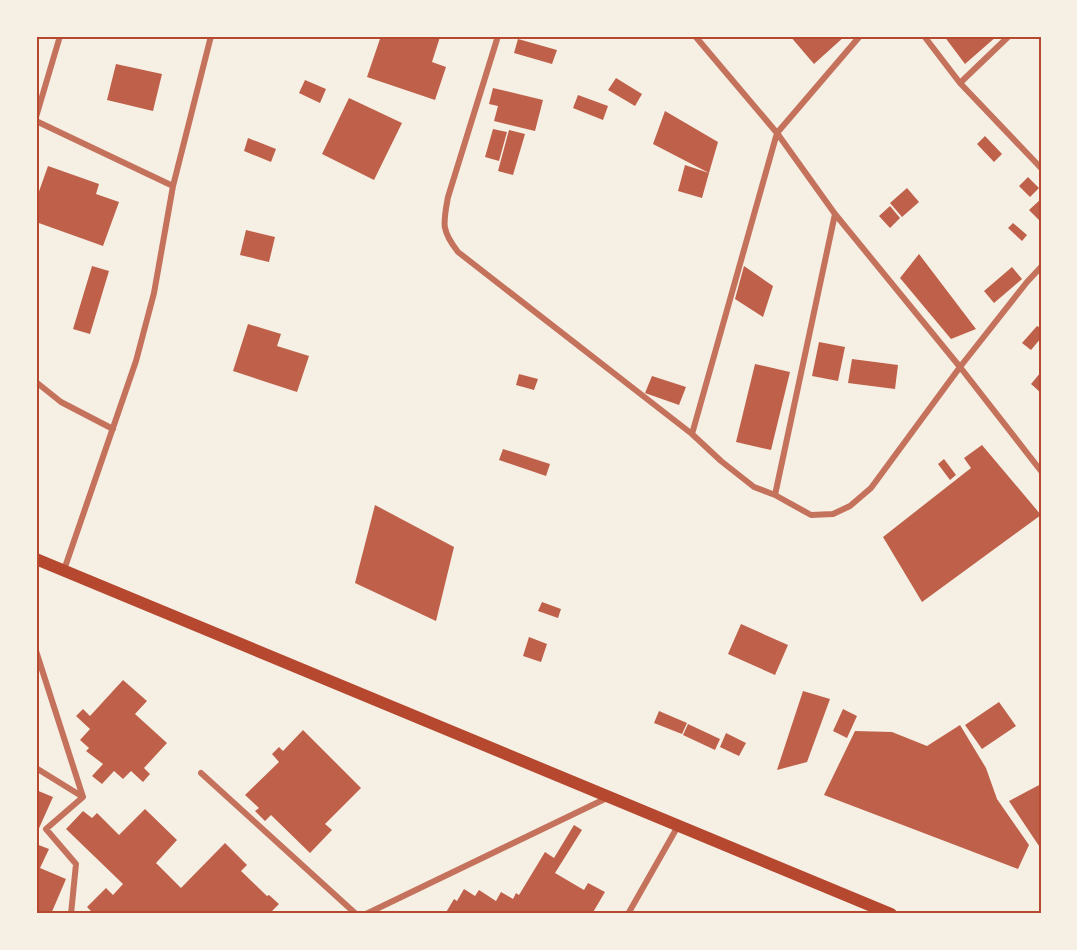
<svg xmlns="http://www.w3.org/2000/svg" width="1077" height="950" viewBox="0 0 1077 950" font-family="'PT Serif',serif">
  <rect width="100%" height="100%" fill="#f6efe4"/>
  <!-- building -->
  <path fill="#bf614a" d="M 381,36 L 440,37 L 432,62 L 446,67 L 435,100 L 367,77 Z
    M 790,36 L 845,36 L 814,64 Z
    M 944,36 L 997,36 L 965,64 Z
    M 518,39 L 557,50 L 552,64 L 514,53 Z
    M 116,64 L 162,74 L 153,111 L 107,100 Z
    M 616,78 L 642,94 L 635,106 L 608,90 Z
    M 305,80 L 326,89 L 320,103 L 299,93 Z
    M 493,88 L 543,100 L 535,131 L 494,121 L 498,106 L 489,104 Z
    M 578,95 L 608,106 L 603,120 L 573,108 Z
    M 349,98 L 402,123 L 374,180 L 322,154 Z
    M 665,111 L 718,142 L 709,173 L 702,198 L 678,191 L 685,165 L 709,173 L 653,144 Z
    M 493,129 L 507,132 L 499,161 L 485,157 Z
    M 509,130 L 525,134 L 513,175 L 498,171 Z
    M 985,136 L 1002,154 L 994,162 L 977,144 Z
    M 248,138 L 276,149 L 271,162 L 244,151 Z
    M 48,166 L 99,184 L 96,194 L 119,202 L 103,246 L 36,222 L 36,200 Z
    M 1028,177 L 1039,188 L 1030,197 L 1019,186 Z
    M 907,188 L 919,202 L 902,217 L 890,203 Z
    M 1041,199 L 1041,222 L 1029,210 Z
    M 890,206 L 900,218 L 890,228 L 879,216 Z
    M 1013,223 L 1027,235 L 1022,241 L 1008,228 Z
    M 246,230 L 275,237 L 269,262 L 240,255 Z
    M 919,254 L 976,329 L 951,339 L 900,278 Z
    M 92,266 L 109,271 L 90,334 L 73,329 Z
    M 744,266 L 773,286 L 763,317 L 735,299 Z
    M 1012,267 L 1022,279 L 994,303 L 984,291 Z
    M 248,324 L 281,334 L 277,346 L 309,356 L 297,392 L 233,371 Z
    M 1037,326 L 1041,328 L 1041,338 L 1031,350 L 1022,343 Z
    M 819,342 L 845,347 L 838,381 L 812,376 Z
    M 852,359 L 898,365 L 895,389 L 848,383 Z
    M 755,364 L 790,372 L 771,450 L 736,442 Z
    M 1041,372 L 1041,393 L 1031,384 Z
    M 519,374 L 538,379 L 534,390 L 516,385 Z
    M 652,376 L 686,387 L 679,405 L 645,393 Z
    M 982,445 L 1041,515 L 922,602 L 883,537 L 971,468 L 964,458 Z
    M 503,449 L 550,464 L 546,476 L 499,460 Z
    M 944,459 L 956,475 L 950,480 L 938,464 Z
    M 375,505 L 454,547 L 436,621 L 355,583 Z
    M 542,602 L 561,609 L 558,618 L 538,611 Z
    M 741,624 L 788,645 L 775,675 L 728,654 Z
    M 529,637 L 547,644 L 541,662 L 523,656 Z
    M 123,680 L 147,701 L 135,714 L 167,743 L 144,768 L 150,774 L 143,782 L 131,771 L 123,779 L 114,771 L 102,784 L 92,776 L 103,764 L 86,751 L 89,748 L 80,740 L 90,729 L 76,716 L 83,709 L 90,716 Z
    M 803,691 L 830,699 L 807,762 L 777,770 Z
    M 999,702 L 1016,726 L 982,749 L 965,725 Z
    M 843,709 L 857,716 L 847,738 L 833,731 Z
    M 659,711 L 687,723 L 682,734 L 654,723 Z
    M 688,724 L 720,739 L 715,750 L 683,735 Z
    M 960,725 L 986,768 L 997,799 L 1029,845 L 1018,869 L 824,795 L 855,731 L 892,732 L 927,746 Z
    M 303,730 L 361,788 L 325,824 L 332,830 L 310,853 L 271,815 L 265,821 L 255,811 L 259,808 L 245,795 L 279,762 L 272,754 L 279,747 L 283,751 Z
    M 726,733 L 746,743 L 739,756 L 720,747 Z
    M 1041,784 L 1041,849 L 1009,801 Z
    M 36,790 L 53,797 L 36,835 Z
    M 145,809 L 177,840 L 156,863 L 181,888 L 225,843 L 247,865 L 241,871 L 267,896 L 269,895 L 279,904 L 269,914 L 94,914 L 87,907 L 106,888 L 113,895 L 123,884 L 66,829 L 83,811 L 92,818 L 97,813 L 119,835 Z
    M 574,825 L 582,830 L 555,873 L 584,890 L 588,883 L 605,892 L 592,914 L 445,914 L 454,899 L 457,901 L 464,889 L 475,896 L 479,890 L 496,901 L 501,892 L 513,899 L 516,893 L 519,895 L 545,852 L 554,858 Z
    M 36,844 L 49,849 L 40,868 L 66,879 L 51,914 L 36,914 Z"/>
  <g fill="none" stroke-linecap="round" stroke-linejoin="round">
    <!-- minor -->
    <path stroke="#c5725c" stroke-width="6" d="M 498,36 L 448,197 C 443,224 441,230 458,252 L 692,434 L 721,461 L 754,487 L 775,495 L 811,515 L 833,514 L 850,506 L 871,488 L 960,367 L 1027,282 L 1041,267
      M 695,36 L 777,133 L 835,214 L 960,367 L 1041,471
      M 924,36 L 960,83 L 1041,168
      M 960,83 L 1009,36
      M 36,117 L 60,36
      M 36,121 L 173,186
      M 36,382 L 61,402 L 113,429
      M 692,434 L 777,133 L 860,36
      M 775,495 L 835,214
      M 64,570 L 136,361 L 154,293 L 173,186 L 211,36
      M 36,651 L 83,797 L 46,829 L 76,864 L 71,914
      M 36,768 L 83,797
      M 201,773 L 356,914
      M 366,914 L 609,797
      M 628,914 L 678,826"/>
    <!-- secondary -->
    <path stroke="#b5482f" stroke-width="12" d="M 36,559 L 891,914"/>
  </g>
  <!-- border -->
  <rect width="1077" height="950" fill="none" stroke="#f6efe4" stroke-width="75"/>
  <rect x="38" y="38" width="1002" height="874" fill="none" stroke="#b5482f" stroke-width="2"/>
</svg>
